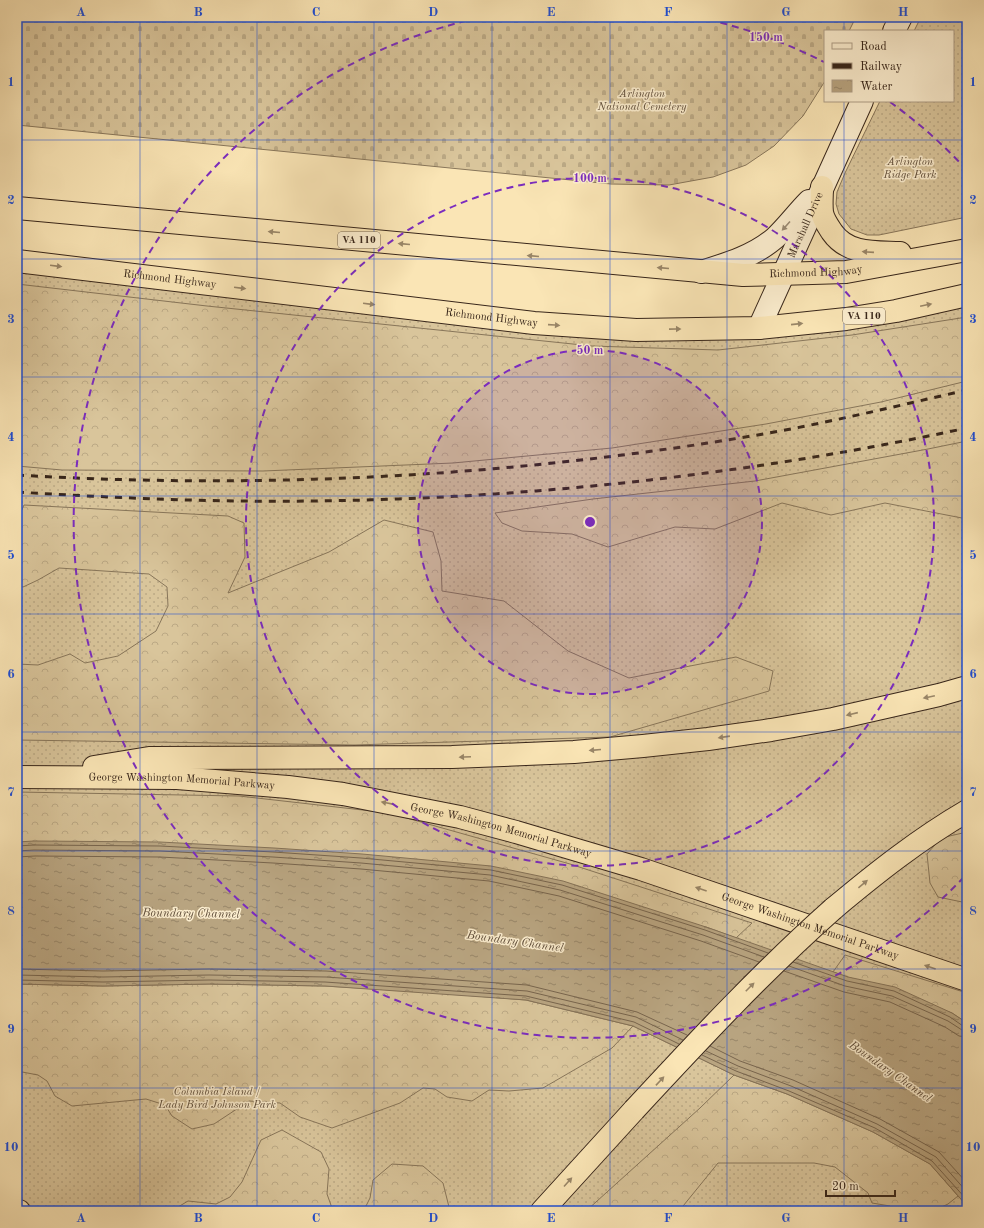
<svg xmlns="http://www.w3.org/2000/svg" width="984" height="1228" viewBox="0 0 984 1228" font-family="'Old Standard TT',serif">
  <defs>
    <pattern id="grass-dots" width="8" height="8" patternUnits="userSpaceOnUse"><rect width="8" height="8" fill="#d9c59b"/><path d="M2 2h.1M6 6h.1" fill="none" stroke="#bba985" stroke-width="1.8" stroke-linecap="round"/></pattern>
    <pattern id="forest-crowns" width="20" height="18" patternUnits="userSpaceOnUse"><rect width="20" height="18" fill="#d9c59b"/><path d="M2 6a3 3 0 1 1 6 0M12 15a3 3 0 1 1 6 0" fill="none" stroke="#bba985"/></pattern>
    <pattern id="cemetery-stones" width="16" height="16" patternUnits="userSpaceOnUse"><rect width="16" height="16" fill="#d9c59b"/><path d="M2 7V4a2 2 0 0 1 4 0v3zM10 15v-3a2 2 0 0 1 4 0v3z" fill="#bba985"/></pattern>
    <pattern id="water-ripples" width="26" height="14" patternUnits="userSpaceOnUse"><rect width="26" height="14" fill="#b8a480"/><path d="M2 4q2-2 4 0t4 0M15 11q2-2 4 0t4 0" fill="none" stroke="#978568"/></pattern>
  </defs>
  <rect width="100%" height="100%" fill="#fae5b5"/>
  <filter id="stains"><feTurbulence type="fractalNoise" baseFrequency=".005" numOctaves="4"/><feColorMatrix values="0 0 0 0 .2 0 0 0 0 .09 0 0 0 0 .02 0 0 0 .5 -.17"/></filter>
  <radialGradient id="worn" r=".72"><stop offset=".6" stop-color="#630" stop-opacity="0"/><stop offset="1" stop-color="#630" stop-opacity=".3"/></radialGradient>
  <!-- grass -->
  <path fill="url(#grass-dots)" stroke="#88765a" d="M 921,17 L 967,17 L 967,217 L 879,235 L 867,235 L 851,229 L 839,214 L 836,204 L 837,192 L 845,173 L 880,101 L 953,101 L 953,31 L 914,31 Z
    M 17,261 L 695,329 L 967,295 L 967,1095 L 17,850 Z
    M 17,984 L 103,986 L 209,984 L 633,1026 L 734,1075 L 787,1094 L 930,1164 L 967,1206 L 967,1211 L 17,1211 Z"/>
  <!-- forest -->
  <path fill="url(#forest-crowns)" stroke="#88765a" d="M 17,284 L 207,306 L 592,346 L 718,350 L 852,335 L 967,317 L 967,381 L 881,402 L 766,424 L 612,448 L 453,463 L 263,471 L 62,470 L 17,466 Z
    M 967,441 L 967,519 L 885,503 L 831,515 L 782,503 L 715,529 L 675,527 L 608,547 L 572,534 L 522,531 L 502,523 L 495,513 L 593,499 L 755,481 L 928,449 Z
    M 24,505 L 228,516 L 244,523 L 245,557 L 228,593 L 329,552 L 384,520 L 433,532 L 441,561 L 442,591 L 504,601 L 568,651 L 629,678 L 736,657 L 773,671 L 769,691 L 610,737 L 354,745 L 17,740 L 17,664 L 38,665 L 70,654 L 85,663 L 118,656 L 156,631 L 168,606 L 167,587 L 149,574 L 59,568 L 38,580 L 23,587 L 17,586 L 17,520 Z
    M 17,792 L 239,796 L 389,813 L 570,864 L 752,923 L 736,938 L 706,927 L 17,859 Z
    M 967,832 L 967,903 L 938,897 L 930,883 L 927,854 L 941,838 Z
    M 845,955 L 967,993 L 967,1023 L 952,1013 L 833,972 Z
    M 17,984 L 103,986 L 209,984 L 325,986 L 426,992 L 526,1000 L 633,1026 L 612,1048 L 543,1088 L 509,1091 L 489,1090 L 472,1101 L 447,1097 L 435,1089 L 423,1088 L 400,1103 L 332,1128 L 300,1117 L 280,1103 L 249,1101 L 214,1124 L 192,1129 L 172,1116 L 165,1105 L 146,1099 L 72,1106 L 55,1096 L 47,1081 L 38,1075 L 17,1071 Z
    M 734,1075 L 787,1094 L 873,1132 L 930,1164 L 958,1196 L 948,1204 L 933,1211 L 888,1211 L 890,1206 L 872,1203 L 868,1193 L 835,1167 L 814,1163 L 718,1163 L 679,1211 L 586,1211 L 700,1108 Z
    M 282,1130 L 321,1152 L 329,1169 L 327,1194 L 332,1208 L 364,1210 L 370,1198 L 373,1180 L 392,1164 L 423,1166 L 443,1183 L 449,1207 L 449,1211 L 177,1211 L 178,1207 L 188,1201 L 216,1204 L 230,1197 L 242,1182 L 261,1140 Z"/>
  <!-- cemetery -->
  <path fill="url(#cemetery-stones)" stroke="#88765a" d="M 17,17 L 856,17 L 849,31 L 825,31 L 825,81 L 803,116 L 774,146 L 746,165 L 713,177 L 669,185 L 611,184 L 17,125 Z"/>
  <!-- water -->
  <path fill="url(#water-ripples)" stroke="#857257" d="M 34,841 L 160,842 L 274,848 L 362,854 L 491,866 L 563,881 L 706,927 L 848,977 L 895,987 L 952,1013 L 967,1023 L 967,1206 L 930,1164 L 873,1132 L 787,1094 L 734,1075 L 633,1026 L 526,1000 L 325,986 L 209,984 L 103,986 L 17,984 L 17,842 Z"/>
  <g fill="none" stroke-linecap="round" stroke-linejoin="round">
    <!-- shore -->
    <path stroke="#78654d" stroke-width="1" d="M 17,846 L 34,845 L 160,846 L 273,852 L 361,858 L 491,870 L 562,885 L 705,930 L 768,953
      M 17,851 L 34,850 L 160,851 L 273,857 L 361,863 L 490,875 L 560,890 L 703,935 L 764,957
      M 17,857 L 35,856 L 160,857 L 273,863 L 361,869 L 489,881 L 559,896 L 701,941 L 759,962
      M 793,962 L 847,981 L 894,991 L 950,1017 L 963,1026 L 967,1026
      M 789,966 L 845,986 L 892,996 L 948,1021 L 962,1030 L 967,1031
      M 17,969 L 103,971 L 209,969 L 326,971 L 527,985 L 637,1012 L 687,1035
      M 784,971 L 844,992 L 890,1002 L 945,1027 L 959,1036 L 967,1037
      M 17,975 L 103,977 L 209,975 L 326,977 L 527,991 L 636,1017 L 683,1040
      M 17,980 L 103,982 L 209,980 L 325,982 L 526,996 L 634,1022 L 679,1044
      M 710,1046 L 740,1061 L 793,1080 L 880,1119 L 939,1152 L 967,1183
      M 706,1051 L 738,1066 L 791,1086 L 877,1124 L 936,1157 L 967,1192
      M 702,1055 L 736,1071 L 789,1091 L 875,1128 L 932,1161 L 967,1200"/>
    <!-- secondary casing -->
    <g stroke="#38261a" stroke-width="24">
      <g id="secondary">
        <path d="M 894,31 L 901,17"/>
        <path d="M 701,272 C 727,264 754,256 775,238 C 787,227 797,213 809,201"/>
        <path id="s1" d="M 759,328 L 862,101"/>
      </g>
    </g>
    <!-- highway casing -->
    <g stroke="#38261a" stroke-width="24">
      <g id="highway">
        <path d="M 822,187 C 822,195 821,204 822,212 C 823,219 828,226 832,232 C 848,255 875,252 900,253"/>
        <path id="s2" d="M 17,208 L 743,275 L 846,272 L 967,250"/>
        <path id="s3" d="M 17,261 L 534,323 L 636,330 L 759,328 L 846,319 L 896,311 L 967,295"/>
        <path d="M 94,767 L 149,758 L 452,757 L 574,752 L 643,746 L 708,739 L 771,730 L 833,719 L 939,695 L 967,687"/>
        <path id="s4" d="M 17,777 L 177,778 L 288,787 L 343,794 L 460,817 L 516,832 L 641,869 L 967,980"/>
        <path d="M 833,909 C 876,873 919,839 967,811"/>
        <path d="M 17,1211 L 19,1211"/>
        <path d="M 542,1211 L 634,1110"/>
      </g>
    </g>
    <!-- secondary -->
    <use href="#secondary" stroke="#fceecf" stroke-width="22"/>
    <!-- highway -->
    <use href="#highway" stroke="#fae5b5" stroke-width="22"/>
    <!-- rail -->
    <path stroke="#38261a" stroke-width="3" stroke-dasharray="7 7" stroke-linecap="butt" d="M 17,475 C 268,490 522,476 769,433 C 836,421 901,405 967,390
      M 17,492 C 63,495 110,497 156,499 C 428,509 701,485 967,428"/>
    <!-- highway-bridge casing -->
    <g stroke="#38261a" stroke-width="24" stroke-linecap="butt">
      <path id="highway-bridge" d="M 634,1110 C 698,1041 762,972 833,909"/>
    </g>
    <!-- highway-bridge -->
    <use href="#highway-bridge" stroke="#fae5b5" stroke-width="22"/>
  </g>
  <!-- one-way arrows -->
  <defs><path id="oneway-solid" d="M-6-.8H1V-3.2L6.5 0L1 3.2V.8H-6Z"/></defs>
  <use fill="#9a8a74" href="#oneway-solid" transform="translate(786 226) rotate(132)"/>
  <g fill="#998668">
    <use href="#oneway-solid" transform="translate(274 232) rotate(-175)"/>
    <use href="#oneway-solid" transform="translate(404 244) rotate(-175)"/>
    <use href="#oneway-solid" transform="translate(868 252) rotate(-176)"/>
    <use href="#oneway-solid" transform="translate(533 256) rotate(-175)"/>
    <use href="#oneway-solid" transform="translate(56 266) rotate(7)"/>
    <use href="#oneway-solid" transform="translate(663 268) rotate(-175)"/>
    <use href="#oneway-solid" transform="translate(240 288) rotate(7)"/>
    <use href="#oneway-solid" transform="translate(369 304) rotate(7)"/>
    <use href="#oneway-solid" transform="translate(926 305) rotate(-12)"/>
    <use href="#oneway-solid" transform="translate(797 324) rotate(-6)"/>
    <use href="#oneway-solid" transform="translate(554 325) rotate(4)"/>
    <use href="#oneway-solid" transform="translate(675 329) rotate(-1)"/>
    <use href="#oneway-solid" transform="translate(929 697) rotate(168)"/>
    <use href="#oneway-solid" transform="translate(852 714) rotate(167)"/>
    <use href="#oneway-solid" transform="translate(724 737) rotate(172)"/>
    <use href="#oneway-solid" transform="translate(595 750) rotate(175)"/>
    <use href="#oneway-solid" transform="translate(465 757) rotate(177)"/>
    <use href="#oneway-solid" transform="translate(387 803) rotate(-169)"/>
    <use href="#oneway-solid" transform="translate(863 884) rotate(-40)"/>
    <use href="#oneway-solid" transform="translate(701 889) rotate(-161)"/>
    <use href="#oneway-solid" transform="translate(930 967) rotate(-161)"/>
    <use href="#oneway-solid" transform="translate(750 987) rotate(-45)"/>
    <use href="#oneway-solid" transform="translate(660 1081) rotate(-47)"/>
    <use href="#oneway-solid" transform="translate(568 1182) rotate(-48)"/>
  </g>
  <!-- grid -->
  <path fill="none" stroke="#1d4ed8" stroke-width="1" stroke-opacity="0.55" d="M 140,17 L 140,1211M 257,17 L 257,1211M 374,17 L 374,1211M 492,17 L 492,1211M 610,17 L 610,1211M 727,17 L 727,1211M 844,17 L 844,31M 844,101 L 844,1211M 17,140 L 967,140M 17,259 L 967,259M 17,377 L 967,377M 17,496 L 967,496M 17,614 L 967,614M 17,732 L 967,732M 17,851 L 967,851M 17,969 L 967,969M 17,1088 L 967,1088"/>
  <!-- distance rings -->
  <circle cx="590" cy="522" r="172" fill="#7b2cbf" fill-opacity=".12"/>
  <g fill="none" stroke="#7b2cbf" stroke-width="2" stroke-dasharray="7 5">
    <circle cx="590" cy="522" r="172"/>
    <circle cx="590" cy="522" r="344"/>
    <path d="M964 877A516 516 0 1 1 483 17M697 17A516 516 0 0 1 824 62M890 102A516 516 0 0 1 964 167"/>
  </g>
  <g text-anchor="middle" dominant-baseline="central" stroke-width="3" stroke-linejoin="round" paint-order="stroke">
    <!-- shield labels -->
    <g fill="#fceecf" stroke="#736250" stroke-width="1">
      <rect x="338" y="232" width="42" height="16" rx="3"/>
      <rect x="843" y="308" width="42" height="16" rx="3"/>
    </g>
    <g font-size="10" font-weight="bold" fill="#38261a">
      <text x="359" y="240">VA 110</text>
      <text x="864" y="316">VA 110</text>
    </g>
    <!-- park labels -->
    <g font-size="11" font-style="italic" fill="#604e3a" stroke="#fceecf">
      <text x="642" y="94">Arlington<tspan x="642" dy="13">National Cemetery</tspan></text>
      <text x="910" y="162">Arlington<tspan x="910" dy="13">Ridge Park</tspan></text>
      <text x="217" y="1092">Columbia Island /<tspan x="217" dy="13">Lady Bird Johnson Park</tspan></text>
    </g>
    <!-- street labels -->
    <g font-size="11" fill="#38261a" stroke="#fceecf">
      <text stroke="none"><textPath href="#s1" startOffset="113">Marshall Drive</textPath></text>
      <text stroke="none"><textPath href="#s2" startOffset="802">Richmond Highway</textPath></text>
      <text stroke="none"><textPath href="#s3" startOffset="154">Richmond Highway</textPath></text>
      <text stroke="none"><textPath href="#s3" startOffset="478">Richmond Highway</textPath></text>
      <text stroke="none"><textPath href="#s4" startOffset="165">George Washington Memorial Parkway</textPath></text>
      <text stroke="none"><textPath href="#s4" startOffset="489">George Washington Memorial Parkway</textPath></text>
      <text stroke="none"><textPath href="#s4" startOffset="813">George Washington Memorial Parkway</textPath></text>
    </g>
    <!-- water labels -->
    <g font-size="12" font-style="italic" fill="#5e4c39" stroke="#fceecf">
      <text transform="translate(191 914) rotate(1)">Boundary Channel</text>
      <text transform="translate(515 942) rotate(8)">Boundary Channel</text>
      <text transform="translate(890 1072) rotate(35)">Boundary Channel</text>
    </g>
  </g>
  <circle cx="590" cy="522" r="6" fill="#7b2cbf" stroke="#fceecf" stroke-width="2"/>
  <g font-size="12" text-anchor="middle" font-weight="bold" fill="#7b2cbf" stroke="#fceecf" stroke-width="3" stroke-linejoin="round" paint-order="stroke">
    <text x="766" y="41">150 m</text>
    <text x="590" y="182">100 m</text>
    <text x="590" y="354">50 m</text>
  </g>
  <!-- margin -->
  <rect width="984" height="1228" fill="none" stroke="#fae5b5" stroke-width="44"/>
  <!-- legend -->
  <rect x="824" y="30" width="130" height="72" fill="#fceecf" stroke="#ae9e87"/>
  <rect x="832" y="43" width="20" height="6" fill="#fceecf" stroke="#ae9e87"/>
  <text x="860" y="50" font-size="12" fill="#38261a">Road</text>
  <rect x="832" y="63" width="20" height="6" fill="#38261a" stroke="#ae9e87"/>
  <text x="860" y="70" font-size="12" fill="#38261a">Railway</text>
  <rect x="832" y="80" width="20" height="12" fill="url(#water-ripples)" stroke="#ae9e87"/>
  <text x="860" y="90" font-size="12" fill="#38261a">Water</text>
  <!-- scale -->
  <path d="M826 1190v6h69v-6" fill="none" stroke="#38261a" stroke-width="2"/>
  <text x="832" y="1190" font-size="12" fill="#38261a" stroke="#fceecf" stroke-width="3" paint-order="stroke">20 m</text>
  <rect x="22" y="22" width="940" height="1184" fill="none" stroke="#1d4ed8" stroke-width="1.5"/>
  <g font-size="13" text-anchor="middle" font-weight="bold" fill="#1d4ed8">
    <text x="81" y="16">A</text>
    <text x="198" y="16">B</text>
    <text x="316" y="16">C</text>
    <text x="433" y="16">D</text>
    <text x="551" y="16">E</text>
    <text x="668" y="16">F</text>
    <text x="786" y="16">G</text>
    <text x="903" y="16">H</text>
    <text x="11" y="86">1</text>
    <text x="973" y="86">1</text>
    <text x="11" y="204">2</text>
    <text x="973" y="204">2</text>
    <text x="11" y="323">3</text>
    <text x="973" y="323">3</text>
    <text x="11" y="441">4</text>
    <text x="973" y="441">4</text>
    <text x="11" y="559">5</text>
    <text x="973" y="559">5</text>
    <text x="11" y="678">6</text>
    <text x="973" y="678">6</text>
    <text x="11" y="796">7</text>
    <text x="973" y="796">7</text>
    <text x="11" y="915">8</text>
    <text x="973" y="915">8</text>
    <text x="11" y="1033">9</text>
    <text x="973" y="1033">9</text>
    <text x="11" y="1151">10</text>
    <text x="973" y="1151">10</text>
    <text x="81" y="1222">A</text>
    <text x="198" y="1222">B</text>
    <text x="316" y="1222">C</text>
    <text x="433" y="1222">D</text>
    <text x="551" y="1222">E</text>
    <text x="668" y="1222">F</text>
    <text x="786" y="1222">G</text>
    <text x="903" y="1222">H</text>
  </g>
  <rect width="100%" height="100%" filter="url(#stains)"/>
  <rect width="100%" height="100%" fill="url(#worn)"/>
</svg>
